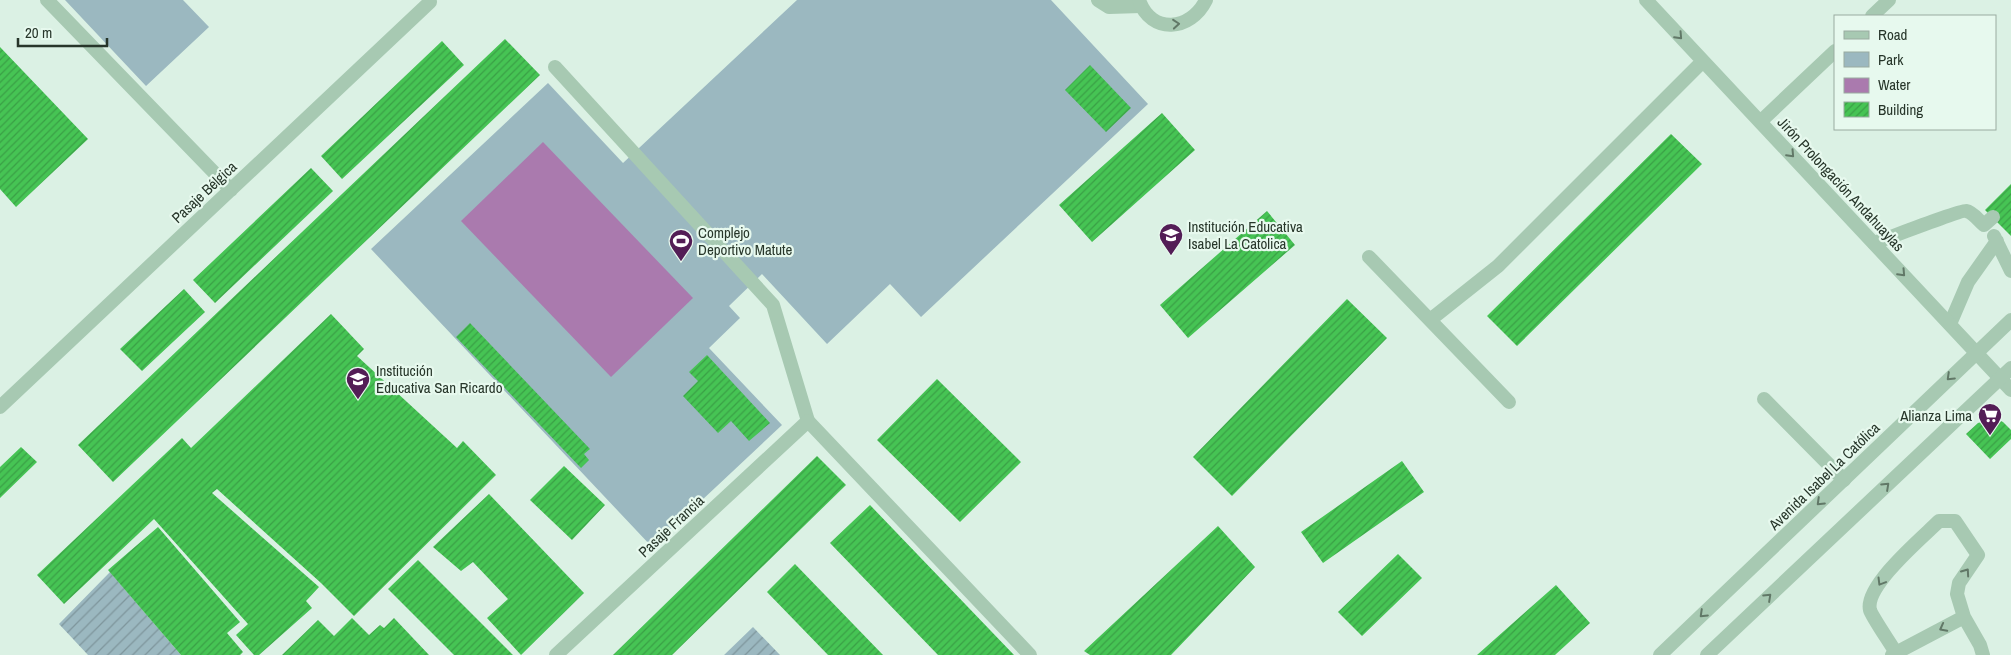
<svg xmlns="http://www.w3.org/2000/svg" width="2011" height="655" viewBox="0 0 2011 655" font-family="'Archivo Narrow',sans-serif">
  <defs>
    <pattern id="garden-furrows" width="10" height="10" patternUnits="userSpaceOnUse" patternTransform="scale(1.25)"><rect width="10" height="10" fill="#9bb8c0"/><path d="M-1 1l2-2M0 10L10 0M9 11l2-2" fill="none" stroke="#7e969c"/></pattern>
    <pattern id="building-hatch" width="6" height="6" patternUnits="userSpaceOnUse" patternTransform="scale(1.25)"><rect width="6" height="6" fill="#46c454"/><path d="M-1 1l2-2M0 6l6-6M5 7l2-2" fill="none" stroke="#3aa046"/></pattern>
  </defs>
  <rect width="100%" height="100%" fill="#dbf1e4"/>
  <!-- park -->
  <path fill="#9bb8c0" d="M 65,0 L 183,0 L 209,27 L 146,86 Z
    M 797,0 L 1051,0 L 1148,104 L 921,317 L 890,284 L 827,344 L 762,274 L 729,306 L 740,318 L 709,348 L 782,425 L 652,547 L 371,249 L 548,83 L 623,163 Z"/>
  <!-- garden -->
  <path fill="url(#garden-furrows)" d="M 110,572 L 181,655 L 88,655 L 59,624 Z
    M 753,627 L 780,655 L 724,655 Z"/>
  <!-- water -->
  <path fill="#aa7aae" d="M 543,142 L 693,298 L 611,377 L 461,221 Z"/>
  <!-- building -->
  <path fill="url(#building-hatch)" d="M 505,39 L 540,75 L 113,482 L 78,445 Z
    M 442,41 L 464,65 L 342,179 L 321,156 Z
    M 0,47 L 88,139 L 16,207 L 0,189 Z
    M 1090,65 L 1131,108 L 1106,132 L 1065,90 Z
    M 1162,113 L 1195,150 L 1092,242 L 1059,205 Z
    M 1671,134 L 1702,164 L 1517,346 L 1487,316 Z
    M 311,168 L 333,191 L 215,303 L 193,280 Z
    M 2011,184 L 2011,236 L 1985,210 Z
    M 1267,211 L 1295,245 L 1188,338 L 1160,305 Z
    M 184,289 L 205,312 L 142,371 L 120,349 Z
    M 1347,299 L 1387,338 L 1232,496 L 1193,457 Z
    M 331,314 L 364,349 L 357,356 L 457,448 L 463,441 L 496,475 L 354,616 L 321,583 L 217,489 L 212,493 L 319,587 L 306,601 L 312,608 L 259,655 L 254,655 L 236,635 L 248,624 L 154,519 L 64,604 L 37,575 L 182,438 L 191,448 Z
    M 470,323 L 590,449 L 584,454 L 589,460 L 581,468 L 456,337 Z
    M 707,355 L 770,423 L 749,441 L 731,421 L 718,433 L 683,396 L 698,381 L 689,372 Z
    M 937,379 L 1021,462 L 960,522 L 877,440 Z
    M 1994,418 L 2003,422 L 2011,430 L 2011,439 L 1990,459 L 1966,434 L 1978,423 Z
    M 21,447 L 37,462 L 0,498 L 0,467 Z
    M 817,456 L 846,485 L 672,655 L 613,655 Z
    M 1402,461 L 1424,492 L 1323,563 L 1301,532 Z
    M 564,466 L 605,505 L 572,540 L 530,500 Z
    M 489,494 L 584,593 L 521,655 L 487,618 L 508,599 L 473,562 L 461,571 L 433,547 Z
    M 870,505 L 1014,655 L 938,655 L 830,543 Z
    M 1218,526 L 1255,567 L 1171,655 L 1090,655 L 1084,651 Z
    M 158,527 L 240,622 L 227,633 L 243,652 L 240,655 L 181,655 L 108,570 Z
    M 1398,554 L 1422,578 L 1362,636 L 1338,612 Z
    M 418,560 L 513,655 L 454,655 L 388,589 Z
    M 795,564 L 883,655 L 828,655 L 767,592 Z
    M 1556,585 L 1590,623 L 1555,655 L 1477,655 Z
    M 352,618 L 369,635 L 380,625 L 384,628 L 394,618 L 429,655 L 282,655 L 318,620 L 334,636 Z"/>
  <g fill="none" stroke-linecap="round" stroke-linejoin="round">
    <!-- service -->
    <path stroke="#a7c9b2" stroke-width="14" d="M 1098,0 L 1109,7 L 1141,6
      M 1994,236 L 2011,271
      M 1874,243 C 1886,239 1961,210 1966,211 C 1973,212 1979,221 1984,225 L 1993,217
      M 1950,324 L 1968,282 L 1997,241
      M 1764,399 L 1844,480
      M 1896,653 C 1891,644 1872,617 1870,610 C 1864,586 1923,537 1939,521 L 1955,521 L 1978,555 L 1959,583 L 1957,594 L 1964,617
      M 1892,655 L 1964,617 L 1980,645 L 1983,655"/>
    <!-- pedestrian -->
    <path stroke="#a7c9b2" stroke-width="14" d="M 555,67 L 773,305 L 808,421"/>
    <!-- minor -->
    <path stroke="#a7c9b2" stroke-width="14" d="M 47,0 L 231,190
      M 1139,0 C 1151,35 1191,31 1206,0
      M 1646,0 L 2011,390
      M 1872,16 L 1889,0
      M 1760,122 L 1835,51
      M 1369,257 L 1509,402
      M 1430,320 L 1498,266 L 1703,61
      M 0,407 L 430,2
      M 556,655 L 808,421 L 1030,655"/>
    <!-- tertiary -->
    <path stroke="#a7c9b2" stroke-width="14" d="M 1660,655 L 2011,320
      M 1707,655 L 2011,368"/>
  </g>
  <!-- one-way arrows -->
  <defs><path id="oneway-chevron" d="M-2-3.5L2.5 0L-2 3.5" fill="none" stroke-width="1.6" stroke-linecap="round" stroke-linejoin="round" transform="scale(1.25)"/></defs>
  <g stroke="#617867">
    <use href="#oneway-chevron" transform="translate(1176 24) rotate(-5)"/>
    <use href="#oneway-chevron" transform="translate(1679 36) rotate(47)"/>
    <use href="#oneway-chevron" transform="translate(1791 154) rotate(47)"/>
    <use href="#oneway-chevron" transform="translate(1902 273) rotate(47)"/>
    <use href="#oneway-chevron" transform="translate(1950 377) rotate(136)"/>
    <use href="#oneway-chevron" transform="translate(1886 486) rotate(-43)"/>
    <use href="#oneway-chevron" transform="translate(1820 502) rotate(136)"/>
    <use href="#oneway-chevron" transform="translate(1966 572) rotate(-55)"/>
    <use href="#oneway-chevron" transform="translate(1881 582) rotate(121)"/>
    <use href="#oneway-chevron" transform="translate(1768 597) rotate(-43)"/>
    <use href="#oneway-chevron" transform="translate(1703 614) rotate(136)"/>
    <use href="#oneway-chevron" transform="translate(1943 628) rotate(152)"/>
  </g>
  <!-- icons -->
  <defs>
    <g id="school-pin" transform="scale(1.25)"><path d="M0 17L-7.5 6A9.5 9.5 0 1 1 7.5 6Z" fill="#531d56" stroke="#e7f9ee"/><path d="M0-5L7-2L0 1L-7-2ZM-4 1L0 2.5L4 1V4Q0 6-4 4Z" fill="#fff"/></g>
    <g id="stadium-pin" transform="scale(1.25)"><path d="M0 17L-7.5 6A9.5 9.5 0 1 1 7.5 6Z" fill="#531d56" stroke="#e7f9ee"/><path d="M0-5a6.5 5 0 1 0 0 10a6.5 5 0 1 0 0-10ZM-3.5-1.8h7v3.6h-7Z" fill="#fff"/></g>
    <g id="supermarket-pin" transform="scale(1.25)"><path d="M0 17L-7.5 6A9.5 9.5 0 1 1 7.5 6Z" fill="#531d56" stroke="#e7f9ee"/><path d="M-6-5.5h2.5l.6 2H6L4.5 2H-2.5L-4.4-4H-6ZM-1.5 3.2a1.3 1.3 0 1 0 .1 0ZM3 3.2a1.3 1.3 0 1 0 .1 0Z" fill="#fff"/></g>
  </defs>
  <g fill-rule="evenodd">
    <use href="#school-pin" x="1171" y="235"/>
    <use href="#stadium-pin" x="681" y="241"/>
    <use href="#school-pin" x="358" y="379"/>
    <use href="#supermarket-pin" x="1990" y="415"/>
  </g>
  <g text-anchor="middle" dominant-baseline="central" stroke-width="4.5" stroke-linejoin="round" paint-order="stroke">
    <!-- street labels -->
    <g font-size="15" fill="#27362a" stroke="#e7f9ee">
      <text transform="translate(1841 184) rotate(47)">Jirón Prolongación Andahuaylas</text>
      <text transform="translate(204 192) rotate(-43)">Pasaje Bélgica</text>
      <text transform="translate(1824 476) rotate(-44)">Avenida Isabel La Católica</text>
      <text transform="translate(671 526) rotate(-43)">Pasaje Francia</text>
    </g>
    <!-- poi labels -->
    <g font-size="15" fill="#27362a" stroke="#e7f9ee" text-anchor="start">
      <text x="1188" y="226">Institución Educativa<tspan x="1188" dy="17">Isabel La Catolica</tspan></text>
      <text x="698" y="232">Complejo<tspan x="698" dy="17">Deportivo Matute</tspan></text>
      <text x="376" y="370">Institución<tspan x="376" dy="17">Educativa San Ricardo</tspan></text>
      <text x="1972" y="415" text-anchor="end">Alianza Lima</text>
    </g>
  </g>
  <!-- legend -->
  <rect x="1834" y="15" width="162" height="115" fill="#e7f9ee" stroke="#9aaba0"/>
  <rect x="1844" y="31" width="25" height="8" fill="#a7c9b2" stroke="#9aaba0"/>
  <text x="1878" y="40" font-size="15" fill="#27362a">Road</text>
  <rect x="1844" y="52" width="25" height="15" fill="#9bb8c0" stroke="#9aaba0"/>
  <text x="1878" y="65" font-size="15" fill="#27362a">Park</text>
  <rect x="1844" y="78" width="25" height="15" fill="#aa7aae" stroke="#9aaba0"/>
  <text x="1878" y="90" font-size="15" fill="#27362a">Water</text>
  <rect x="1844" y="102" width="25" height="15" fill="url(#building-hatch)" stroke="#9aaba0"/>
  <text x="1878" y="115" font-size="15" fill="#27362a">Building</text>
  <!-- scale -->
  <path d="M18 38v8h89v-8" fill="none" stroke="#27362a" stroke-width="2.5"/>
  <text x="25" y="38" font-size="15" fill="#27362a" stroke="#e7f9ee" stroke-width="4" paint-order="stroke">20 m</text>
</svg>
